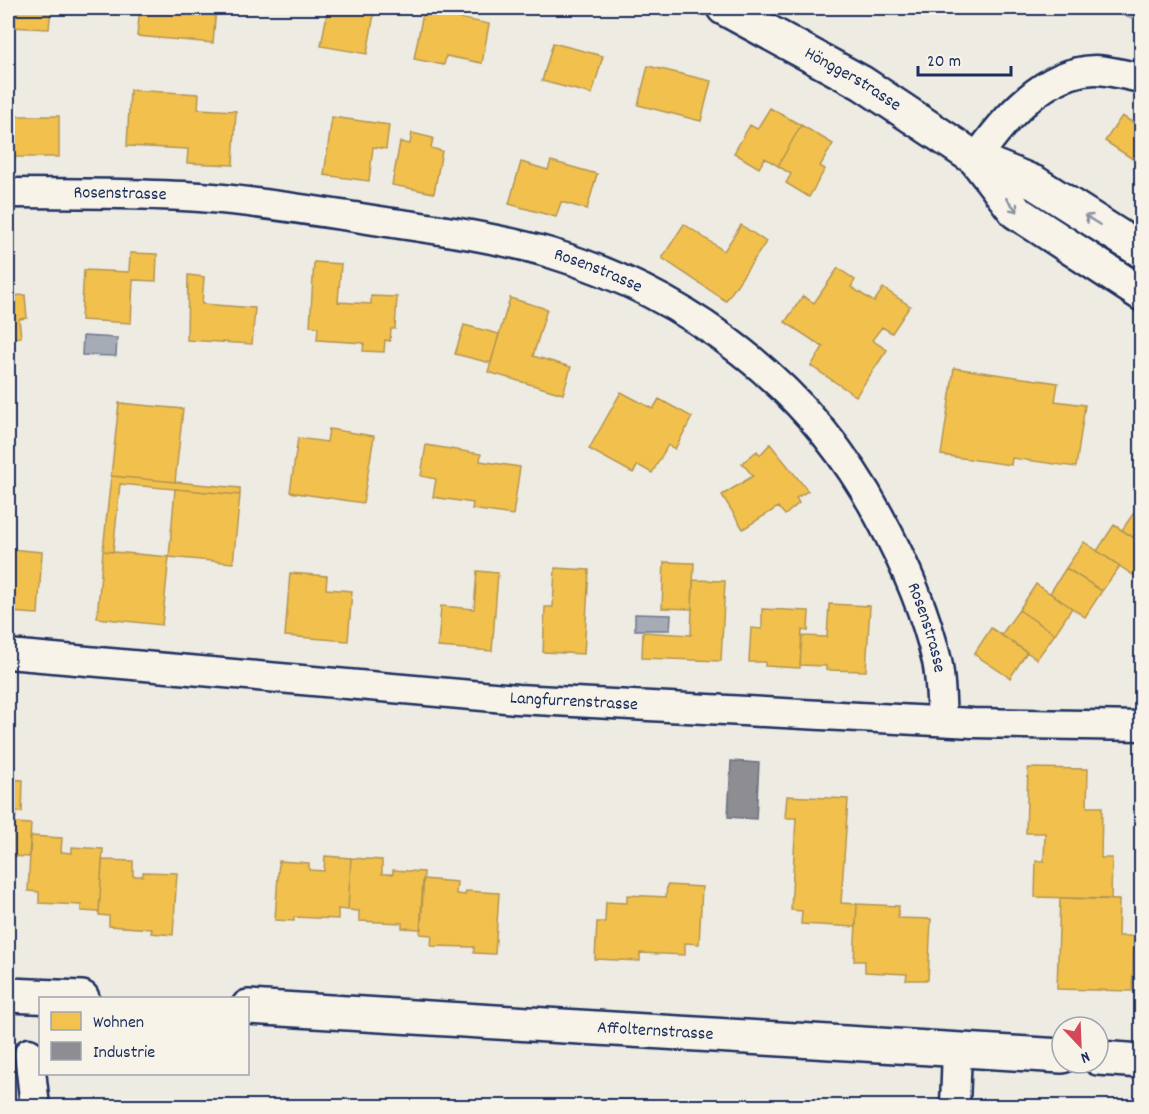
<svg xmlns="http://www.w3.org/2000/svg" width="1149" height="1114" viewBox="0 0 1149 1114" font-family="Dekko,sans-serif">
  <rect width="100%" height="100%" fill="#eeebe2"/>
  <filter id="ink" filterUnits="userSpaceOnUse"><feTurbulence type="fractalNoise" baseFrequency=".0167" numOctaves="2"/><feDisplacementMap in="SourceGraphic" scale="12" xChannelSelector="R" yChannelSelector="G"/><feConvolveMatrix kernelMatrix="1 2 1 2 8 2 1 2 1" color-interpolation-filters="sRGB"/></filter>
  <g filter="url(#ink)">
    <!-- green -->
    <path fill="#cfcfcf" stroke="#757f96" stroke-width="1.5" d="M 1101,8 L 1141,8 L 1141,21 Z
      M 594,1099 L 930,1106 L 593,1106 Z"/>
    <!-- water -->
    <path fill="#a6abb5" stroke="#6e7992" stroke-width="1.5" d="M 83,336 L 117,338 L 116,356 L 82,355 Z
      M 635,614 L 671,615 L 670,630 L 635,630 Z"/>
    <!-- homes -->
    <path fill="#f2c14e" stroke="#b29553" stroke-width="1.5" d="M 8,8 L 51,8 L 49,29 L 8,27 Z
      M 140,8 L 216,8 L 213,43 L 137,36 Z
      M 328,8 L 375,8 L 367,54 L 321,46 Z
      M 424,8 L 454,9 L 453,17 L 489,24 L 482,63 L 446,56 L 444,65 L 414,59 Z
      M 553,43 L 603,56 L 592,94 L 542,81 Z
      M 648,66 L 711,81 L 701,121 L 638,105 Z
      M 130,90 L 199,94 L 198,109 L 236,111 L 233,165 L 187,163 L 188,149 L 127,146 Z
      M 770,108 L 801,125 L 778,166 L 765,158 L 759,168 L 734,153 L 750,125 L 757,129 Z
      M 8,116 L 59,116 L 59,157 L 8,157 Z
      M 1122,116 L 1142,128 L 1142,165 L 1105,141 Z
      M 332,117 L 389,125 L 386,149 L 373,147 L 369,181 L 324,175 Z
      M 801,125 L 833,144 L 820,166 L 825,169 L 809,197 L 786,183 L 791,174 L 778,166 Z
      M 412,133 L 433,138 L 431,148 L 442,151 L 434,193 L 392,185 L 400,142 L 410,144 Z
      M 551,161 L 597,174 L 587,209 L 561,202 L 556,217 L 509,204 L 521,162 L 548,170 Z
      M 684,224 L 724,251 L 741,225 L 766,242 L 726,301 L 662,258 Z
      M 130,253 L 157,254 L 156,281 L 133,280 L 131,323 L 81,320 L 84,270 L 129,272 Z
      M 314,262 L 341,264 L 338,302 L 371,304 L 371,296 L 397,297 L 395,329 L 391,329 L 390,341 L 385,340 L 384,352 L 363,351 L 364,343 L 317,340 L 318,327 L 310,326 Z
      M 838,268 L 855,280 L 851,287 L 874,302 L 883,288 L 910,306 L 892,333 L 882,327 L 872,340 L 887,350 L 856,396 L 811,366 L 823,347 L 785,322 L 803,296 L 814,303 Z
      M 188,275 L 204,277 L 202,304 L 255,308 L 252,344 L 187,340 Z
      M 25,295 L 27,318 L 19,319 L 21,337 L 8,338 L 8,296 Z
      M 510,298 L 547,309 L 533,356 L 571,367 L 563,394 L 488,372 Z
      M 464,325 L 499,334 L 491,363 L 455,354 Z
      M 954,368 L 1058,383 L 1055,401 L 1085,405 L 1076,467 L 1012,458 L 1011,465 L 941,455 Z
      M 621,392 L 653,409 L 659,399 L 692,417 L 675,449 L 668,445 L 652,473 L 638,465 L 633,473 L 589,449 Z
      M 119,403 L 183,409 L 175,482 L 111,476 Z
      M 329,429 L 374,436 L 363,503 L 290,492 L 298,438 L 327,442 Z
      M 770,444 L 808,491 L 796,498 L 799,503 L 785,515 L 778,507 L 743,529 L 722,495 L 753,476 L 742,463 L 757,451 L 760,455 Z
      M 426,445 L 481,454 L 480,461 L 520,467 L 513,515 L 472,509 L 473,503 L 433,497 L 436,479 L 421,476 Z
      M 111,476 L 240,488 L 240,495 L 120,484 L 113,552 L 103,551 Z
      M 175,489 L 240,495 L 233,563 L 169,557 Z
      M 1140,504 L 1142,506 L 1142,543 L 1122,530 Z
      M 1114,525 L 1142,543 L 1142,562 L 1133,575 L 1097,551 Z
      M 1084,542 L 1120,566 L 1102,591 L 1066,568 Z
      M 8,549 L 42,552 L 38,614 L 8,612 Z
      M 103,551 L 169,557 L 162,625 L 97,618 Z
      M 664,562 L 694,563 L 692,609 L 662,608 Z
      M 555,568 L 589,570 L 584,654 L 543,652 L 545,607 L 553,607 Z
      M 1066,568 L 1102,591 L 1085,617 L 1050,593 Z
      M 477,571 L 498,573 L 492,651 L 438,647 L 441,606 L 474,609 Z
      M 290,573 L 327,576 L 326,589 L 352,591 L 348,641 L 285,636 Z
      M 693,580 L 725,581 L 721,661 L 642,658 L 643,632 L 691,635 Z
      M 1036,584 L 1072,608 L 1055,634 L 1019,610 Z
      M 829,604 L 870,606 L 866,671 L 826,670 L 826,666 L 800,665 L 802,636 L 827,637 Z
      M 762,609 L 809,611 L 808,631 L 802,630 L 800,668 L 765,666 L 765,662 L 749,662 L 751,628 L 762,629 Z
      M 1019,610 L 1055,634 L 1037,659 L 1001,635 Z
      M 991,628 L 1027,652 L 1010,678 L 974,654 Z
      M 1028,768 L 1088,769 L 1087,807 L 1102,807 L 1101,858 L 1112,858 L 1111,899 L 1035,897 L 1036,861 L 1044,861 L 1045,833 L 1026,833 Z
      M 8,779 L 23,780 L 22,812 L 16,812 L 15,823 L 31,824 L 29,857 L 8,856 Z
      M 787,796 L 848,799 L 841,903 L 857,904 L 856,927 L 801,924 L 802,911 L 791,910 L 796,818 L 785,818 Z
      M 31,836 L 62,838 L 61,852 L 72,853 L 72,847 L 103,849 L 99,912 L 81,911 L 81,905 L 39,903 L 39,892 L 28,891 Z
      M 325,856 L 351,858 L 348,910 L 338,909 L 338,919 L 294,917 L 294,921 L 275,920 L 279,861 L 309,863 L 309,870 L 324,871 Z
      M 351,858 L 382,860 L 382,874 L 393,874 L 393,870 L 424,872 L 421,929 L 402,928 L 402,923 L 359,921 L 359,911 L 348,910 Z
      M 102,860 L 133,861 L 133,876 L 143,876 L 143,872 L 177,873 L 173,935 L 151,933 L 152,929 L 109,926 L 109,916 L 99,915 Z
      M 423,879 L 457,882 L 456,894 L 465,895 L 466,891 L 499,893 L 495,954 L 474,953 L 474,947 L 431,946 L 432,935 L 420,934 Z
      M 667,885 L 702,887 L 699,944 L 685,943 L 685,955 L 640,953 L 640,961 L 595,959 L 597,922 L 605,922 L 606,902 L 627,903 L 627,895 L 666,897 Z
      M 1060,898 L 1119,900 L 1118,936 L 1134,936 L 1132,991 L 1057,989 Z
      M 857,904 L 899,906 L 898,918 L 931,919 L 928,980 L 906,980 L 907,974 L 865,972 L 865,961 L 854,961 Z"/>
    <!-- industry -->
    <path fill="#8d8d92" stroke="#6b7182" stroke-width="1.5" d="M 731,761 L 759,763 L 756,819 L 728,817 Z"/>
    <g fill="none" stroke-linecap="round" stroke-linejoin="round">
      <!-- street casing -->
      <g stroke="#1b2f5e" stroke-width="33">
        <g id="street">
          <path d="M 976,159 C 1003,120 1044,71 1095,70 C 1110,70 1127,76 1142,78"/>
          <path id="s1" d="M 8,193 C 72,193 136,193 200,197 C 254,201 308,210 361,218 C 424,228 489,235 550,253 C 690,295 811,387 879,516 C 904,562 925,610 937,661 C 941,680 941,702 942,721"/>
          <path id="s2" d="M 8,654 L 517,699 L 973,723 L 1142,726"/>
          <path d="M 29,1053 L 35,1106"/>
          <path d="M 955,1106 L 957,1049"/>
        </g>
      </g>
      <!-- secondary casing -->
      <g stroke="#1b2f5e" stroke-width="38">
        <g id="secondary">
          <path id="s3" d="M 724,8 L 862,83 L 976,159 L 1035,183 L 1142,251"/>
          <path d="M 977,161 L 1016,212 L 1142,294"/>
          <path d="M 8,995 L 82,998"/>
          <path id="s4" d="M 248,1007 L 1062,1056"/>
          <path d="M 1098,1058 L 1142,1061"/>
        </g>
      </g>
      <!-- street -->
      <use href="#street" stroke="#f7f3e8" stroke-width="28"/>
      <!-- secondary -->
      <use href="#secondary" stroke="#f7f3e8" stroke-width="33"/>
    </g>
    <!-- one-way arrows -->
    <defs><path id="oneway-shaft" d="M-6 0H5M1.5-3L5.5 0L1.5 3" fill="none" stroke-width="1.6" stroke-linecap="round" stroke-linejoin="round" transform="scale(1.5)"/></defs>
    <g stroke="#8991a3">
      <use href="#oneway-shaft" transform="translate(1012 205) rotate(50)"/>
      <use href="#oneway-shaft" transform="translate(1092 220) rotate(-148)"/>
    </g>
  </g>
  <g text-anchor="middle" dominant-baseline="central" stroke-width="6" stroke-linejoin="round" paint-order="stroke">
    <!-- street labels -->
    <g font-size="18" fill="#1b2f5e" stroke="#f7f3e8">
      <text stroke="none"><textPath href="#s3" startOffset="147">Hönggerstrasse</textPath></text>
      <text stroke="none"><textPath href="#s1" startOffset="112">Rosenstrasse</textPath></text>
      <text stroke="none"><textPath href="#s1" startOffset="598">Rosenstrasse</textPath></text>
      <text stroke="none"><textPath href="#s1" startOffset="1101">Rosenstrasse</textPath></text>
      <text stroke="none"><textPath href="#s2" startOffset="568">Langfurrenstrasse</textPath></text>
      <text stroke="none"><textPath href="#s4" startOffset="408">Affolternstrasse</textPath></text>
    </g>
  </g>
  <!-- margin -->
  <rect width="1149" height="1114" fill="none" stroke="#f7f3e8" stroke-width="30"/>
  <rect x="15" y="15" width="1119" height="1084" fill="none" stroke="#1b2f5e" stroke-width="2" filter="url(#ink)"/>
  <!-- legend -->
  <rect x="39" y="997" width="210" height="78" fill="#f7f3e8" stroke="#9fa5b1" stroke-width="1.5"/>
  <rect x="51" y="1012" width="30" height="18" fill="#f2c14e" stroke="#9fa5b1" stroke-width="1.5"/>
  <text x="93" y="1027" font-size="18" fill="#1b2f5e">Wohnen</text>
  <rect x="51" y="1042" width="30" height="18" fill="#8d8d92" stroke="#9fa5b1" stroke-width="1.5"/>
  <text x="93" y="1057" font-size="18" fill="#1b2f5e">Industrie</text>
  <!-- north arrow -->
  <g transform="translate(1080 1045) rotate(157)"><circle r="28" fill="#f7f3e8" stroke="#9fa5b1" stroke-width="1.5"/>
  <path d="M0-4.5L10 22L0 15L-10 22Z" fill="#d1495b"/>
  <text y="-9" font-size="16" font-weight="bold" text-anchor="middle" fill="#1b2f5e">N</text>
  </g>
  <!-- scale -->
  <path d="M918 66v9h93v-9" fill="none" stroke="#1b2f5e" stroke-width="3"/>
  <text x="927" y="66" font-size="18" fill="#1b2f5e" stroke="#f7f3e8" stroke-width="4.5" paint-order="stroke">20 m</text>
</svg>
